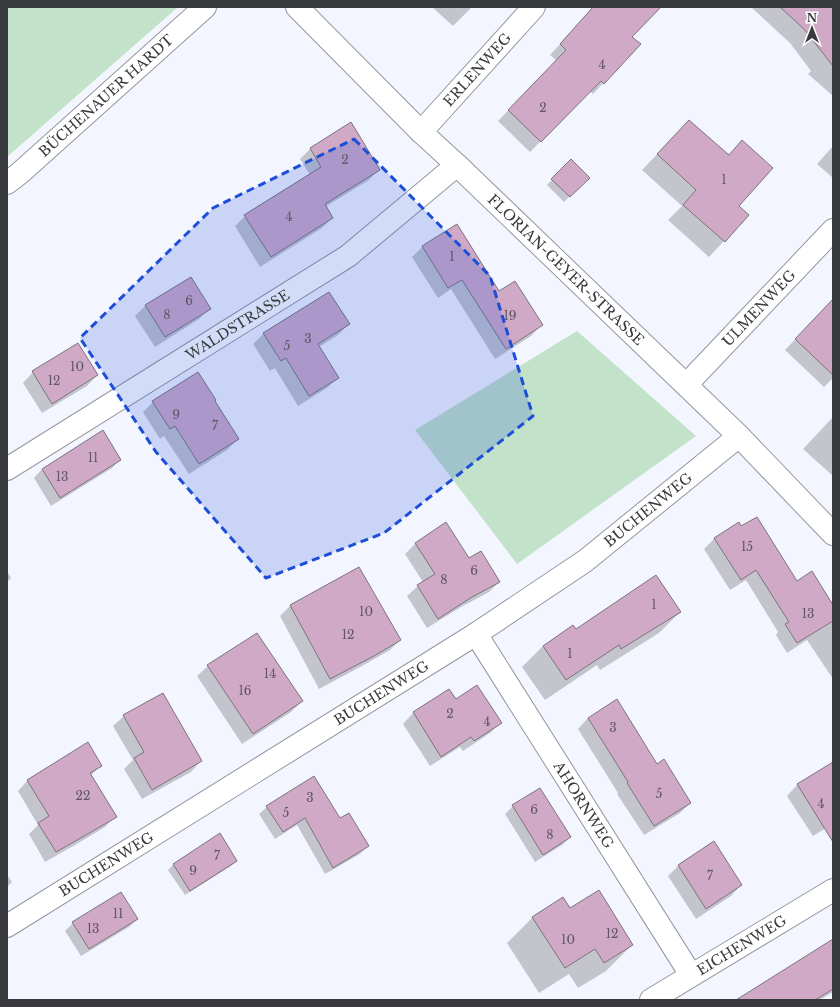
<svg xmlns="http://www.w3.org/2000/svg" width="840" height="1007" viewBox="0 0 840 1007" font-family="'Libre Baskerville',serif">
  <rect width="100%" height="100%" fill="#f4f6ff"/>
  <!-- green -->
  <path fill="#c2e2ca" d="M 7,7 L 178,7 L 7,157 Z
    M 577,331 L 696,436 L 517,564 L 415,430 Z"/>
  <!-- shadow -->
  <path fill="#0003" d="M 432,7 L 472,7 L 453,26 Z
    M 594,7 L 660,7 L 631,37 L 639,44 L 593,94 L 590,91 L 530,152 L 498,121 L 557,61 L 550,55 Z
    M 751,7 L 833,7 L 833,96 L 808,74 L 811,71 L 790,43 Z
    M 689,121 L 728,156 L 743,141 L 738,206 L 748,215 L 724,241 L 709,257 L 668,220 L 682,206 L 642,170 Z
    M 833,146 L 833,178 L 817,164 Z
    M 310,149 L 379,169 L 369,180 L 325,207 L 332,218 L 322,228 L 260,267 L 235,226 L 245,216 L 310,175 L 300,159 Z
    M 571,160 L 588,178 L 564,202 L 547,185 Z
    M 456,226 L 499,292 L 541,325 L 531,336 L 495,359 L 451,289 L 438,298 L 412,257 L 422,247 Z
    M 833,300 L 833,378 L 824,387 L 785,350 Z
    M 146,305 L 209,309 L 199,319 L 155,347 L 135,316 Z
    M 349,324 L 338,335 L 319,347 L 338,378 L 327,388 L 298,406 L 275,368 L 270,371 L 253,344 L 264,333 Z
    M 33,372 L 97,375 L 87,386 L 42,413 L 23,383 Z
    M 214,401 L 238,439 L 227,450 L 189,474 L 164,436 L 160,439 L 143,412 L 153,402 Z
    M 833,417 L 833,476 L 803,449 Z
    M 102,432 L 120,460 L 112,468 L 51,506 L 34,478 L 42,469 Z
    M 738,524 L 797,582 L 833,607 L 833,679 L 807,640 L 787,653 L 776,635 L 778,632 L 746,580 L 730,590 L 704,549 L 714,539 Z
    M 416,543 L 468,560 L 499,582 L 489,592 L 461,607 L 427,628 L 407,596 L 418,586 L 423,582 L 405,554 Z
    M 7,571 L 11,578 L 7,582 Z
    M 291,605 L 400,640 L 390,650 L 362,666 L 319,689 L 280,616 Z
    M 680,612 L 659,633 L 600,670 L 597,665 L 545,700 L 522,667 L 543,646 L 576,630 Z
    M 208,666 L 302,701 L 291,712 L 242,744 L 197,676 Z
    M 449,690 L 456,700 L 500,723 L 490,733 L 463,751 L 460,747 L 430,766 L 403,724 L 413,713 Z
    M 616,701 L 656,765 L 690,803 L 680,813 L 644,835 L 617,794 L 618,793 L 578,729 L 588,718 Z
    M 124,716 L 201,761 L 191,772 L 142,799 L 124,769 L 133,760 L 113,726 Z
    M 833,763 L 833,828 L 826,828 L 813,836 L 787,796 L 797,785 Z
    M 101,766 L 90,776 L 115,816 L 105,827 L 75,845 L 45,862 L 29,834 L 38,825 L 18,791 L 28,780 Z
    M 513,806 L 570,837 L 562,845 L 535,862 L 505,814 Z
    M 267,807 L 340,819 L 368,846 L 360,854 L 325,874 L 297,825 L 275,839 L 259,814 Z
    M 220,835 L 236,861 L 231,866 L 185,895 L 168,870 L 173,865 Z
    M 678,866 L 741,885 L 731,896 L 696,919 L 668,876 Z
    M 7,875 L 12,882 L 7,887 Z
    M 570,910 L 632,945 L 606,971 L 578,988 L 569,974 L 539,993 L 507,943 L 533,917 Z
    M 137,919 L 129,927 L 81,956 L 65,931 L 73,923 Z
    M 833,940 L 833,992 L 820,1000 L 737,1000 Z"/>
  <!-- building -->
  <path fill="#cfa9c6" stroke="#7c747a" d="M 593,7 L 661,7 L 632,37 L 641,44 L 604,84 L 601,81 L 541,142 L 508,110 L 566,50 L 560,44 Z
    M 780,7 L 833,7 L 833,66 L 804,29 Z
    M 689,120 L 729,155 L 742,140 L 773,168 L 739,206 L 749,215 L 725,242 L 683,205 L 696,190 L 657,154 Z
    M 351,122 L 380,170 L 325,204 L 333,218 L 271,257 L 244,215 L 321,167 L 310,148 Z
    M 571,159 L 590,178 L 570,197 L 551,179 Z
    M 457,224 L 499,291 L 515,281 L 543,325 L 506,349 L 462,280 L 448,288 L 422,246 Z
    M 191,277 L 211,309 L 165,337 L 145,305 Z
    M 329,292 L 350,324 L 318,344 L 339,378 L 309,396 L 286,358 L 281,361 L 263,333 Z
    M 833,299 L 833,375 L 795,339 Z
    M 78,343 L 98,375 L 52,404 L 32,371 Z
    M 198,372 L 216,400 L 215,401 L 239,439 L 199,464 L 175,426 L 170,429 L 152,401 Z
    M 103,430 L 121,460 L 60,498 L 42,469 Z
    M 757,517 L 797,581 L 812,571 L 833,605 L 833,621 L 797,643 L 785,624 L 789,622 L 756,570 L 741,580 L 714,538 L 739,522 L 741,526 Z
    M 446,522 L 469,558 L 481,551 L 500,582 L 472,597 L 438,619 L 417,585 L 435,574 L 415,543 Z
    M 359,567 L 401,640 L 374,656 L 330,679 L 290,605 Z
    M 656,575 L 681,612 L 621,649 L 619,645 L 566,680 L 543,646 L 573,625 L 576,629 Z
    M 257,633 L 303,701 L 253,734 L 207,665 Z
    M 477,685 L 502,723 L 474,741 L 471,737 L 441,757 L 413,712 L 449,689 L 456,699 Z
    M 163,693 L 202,761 L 152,790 L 134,758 L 144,752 L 123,715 Z
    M 617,699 L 657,764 L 664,759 L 691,803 L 654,826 L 627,783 L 628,782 L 588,718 Z
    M 88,742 L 102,766 L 90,773 L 117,817 L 86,835 L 56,852 L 38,823 L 49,816 L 27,780 Z
    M 833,762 L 833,842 L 797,784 Z
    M 314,776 L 340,818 L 349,813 L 369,846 L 333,868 L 305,818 L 283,832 L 266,806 Z
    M 540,788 L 571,837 L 543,855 L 512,805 Z
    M 220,833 L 237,861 L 190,891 L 173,864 Z
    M 714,841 L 742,885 L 706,909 L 678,865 Z
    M 599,890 L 633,945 L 604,963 L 595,949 L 565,968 L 532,917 L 563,897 L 570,908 Z
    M 121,892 L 138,919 L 89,949 L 72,922 Z
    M 833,939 L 833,989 L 815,1000 L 736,1000 Z"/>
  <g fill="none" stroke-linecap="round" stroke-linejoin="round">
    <!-- street casing -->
    <g stroke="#95969f" stroke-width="24">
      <g id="street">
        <path id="s1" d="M 297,7 L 421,132 L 457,165 L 739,436 L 833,534"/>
        <path id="s2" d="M 421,132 L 534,7"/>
        <path id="s3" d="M 7,183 L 20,173 L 205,7"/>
        <path id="s4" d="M 686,385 L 833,230"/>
        <path id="s5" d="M 7,469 L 348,256 L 457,165"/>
        <path id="s6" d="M 476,634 L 691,975"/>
        <path id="s7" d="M 7,926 L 476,634 L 585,561 L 739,436"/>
        <path id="s8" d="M 651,1000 L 833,890"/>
      </g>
    </g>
    <!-- street -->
    <use href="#street" stroke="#fff" stroke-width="22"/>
  </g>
  <!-- marked area -->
  <path fill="#1d4ed8" fill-opacity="0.2" stroke="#1d4ed8" stroke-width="3" stroke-dasharray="8 5" stroke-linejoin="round" d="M 354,139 L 490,276 L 533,416 L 384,533 L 266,578 L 156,452 L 80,338 L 213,208 Z"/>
  <g text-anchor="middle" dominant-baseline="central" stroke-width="4" stroke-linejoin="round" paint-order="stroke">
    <!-- number labels -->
    <g font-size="12" fill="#5e5660">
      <text x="602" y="64">4</text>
      <text x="543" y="107">2</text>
      <text x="345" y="159">2</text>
      <text x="724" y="179">1</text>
      <text x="289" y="216">4</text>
      <text x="452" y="256">1</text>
      <text x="189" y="300">6</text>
      <text x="167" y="314">8</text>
      <text x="510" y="315">19</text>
      <text x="308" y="338">3</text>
      <text x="287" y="345">5</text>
      <text x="77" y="366">10</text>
      <text x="54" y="380">12</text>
      <text x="176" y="414">9</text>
      <text x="215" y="425">7</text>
      <text x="93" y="457">11</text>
      <text x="62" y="476">13</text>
      <text x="747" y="546">15</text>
      <text x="474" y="570">6</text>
      <text x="444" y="579">8</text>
      <text x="654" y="604">1</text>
      <text x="366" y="611">10</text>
      <text x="808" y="613">13</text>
      <text x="348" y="634">12</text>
      <text x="570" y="653">1</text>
      <text x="270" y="673">14</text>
      <text x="245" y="690">16</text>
      <text x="450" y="713">2</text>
      <text x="487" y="721">4</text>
      <text x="613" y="727">3</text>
      <text x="659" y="793">5</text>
      <text x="83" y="795">22</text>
      <text x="310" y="797">3</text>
      <text x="821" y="803">4</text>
      <text x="534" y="809">6</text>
      <text x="286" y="812">5</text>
      <text x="550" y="834">8</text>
      <text x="217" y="855">7</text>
      <text x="193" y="870">9</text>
      <text x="710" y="875">7</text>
      <text x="118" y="913">11</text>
      <text x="93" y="928">13</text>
      <text x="612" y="933">12</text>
      <text x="568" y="939">10</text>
    </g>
    <!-- street labels -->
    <g font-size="14" fill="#393a3e" stroke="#fff">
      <text stroke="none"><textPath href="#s2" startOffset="84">ERLENWEG</textPath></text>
      <text stroke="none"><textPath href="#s3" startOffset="132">BÜCHENAUER HARDT</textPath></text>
      <text stroke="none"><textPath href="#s1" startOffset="376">FLORIAN-GEYER-STRASSE</textPath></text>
      <text stroke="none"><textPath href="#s4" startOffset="106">ULMENWEG</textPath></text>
      <text stroke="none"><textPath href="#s5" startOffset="272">WALDSTRASSE</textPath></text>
      <text stroke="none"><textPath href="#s7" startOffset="765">BUCHENWEG</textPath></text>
      <text stroke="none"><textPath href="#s7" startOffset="441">BUCHENWEG</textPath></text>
      <text stroke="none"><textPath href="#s6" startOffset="202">AHORNWEG</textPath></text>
      <text stroke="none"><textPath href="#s7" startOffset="117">BUCHENWEG</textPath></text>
      <text stroke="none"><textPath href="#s8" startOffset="106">EICHENWEG</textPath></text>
    </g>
  </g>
  <!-- border -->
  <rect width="840" height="1007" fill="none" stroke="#393a3e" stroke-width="16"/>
  <!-- north arrow -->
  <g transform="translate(812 28)" stroke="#ffffff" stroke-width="3" paint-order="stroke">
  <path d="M0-3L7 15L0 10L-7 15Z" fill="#393a3e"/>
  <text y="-6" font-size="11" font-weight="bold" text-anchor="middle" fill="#393a3e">N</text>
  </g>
</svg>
